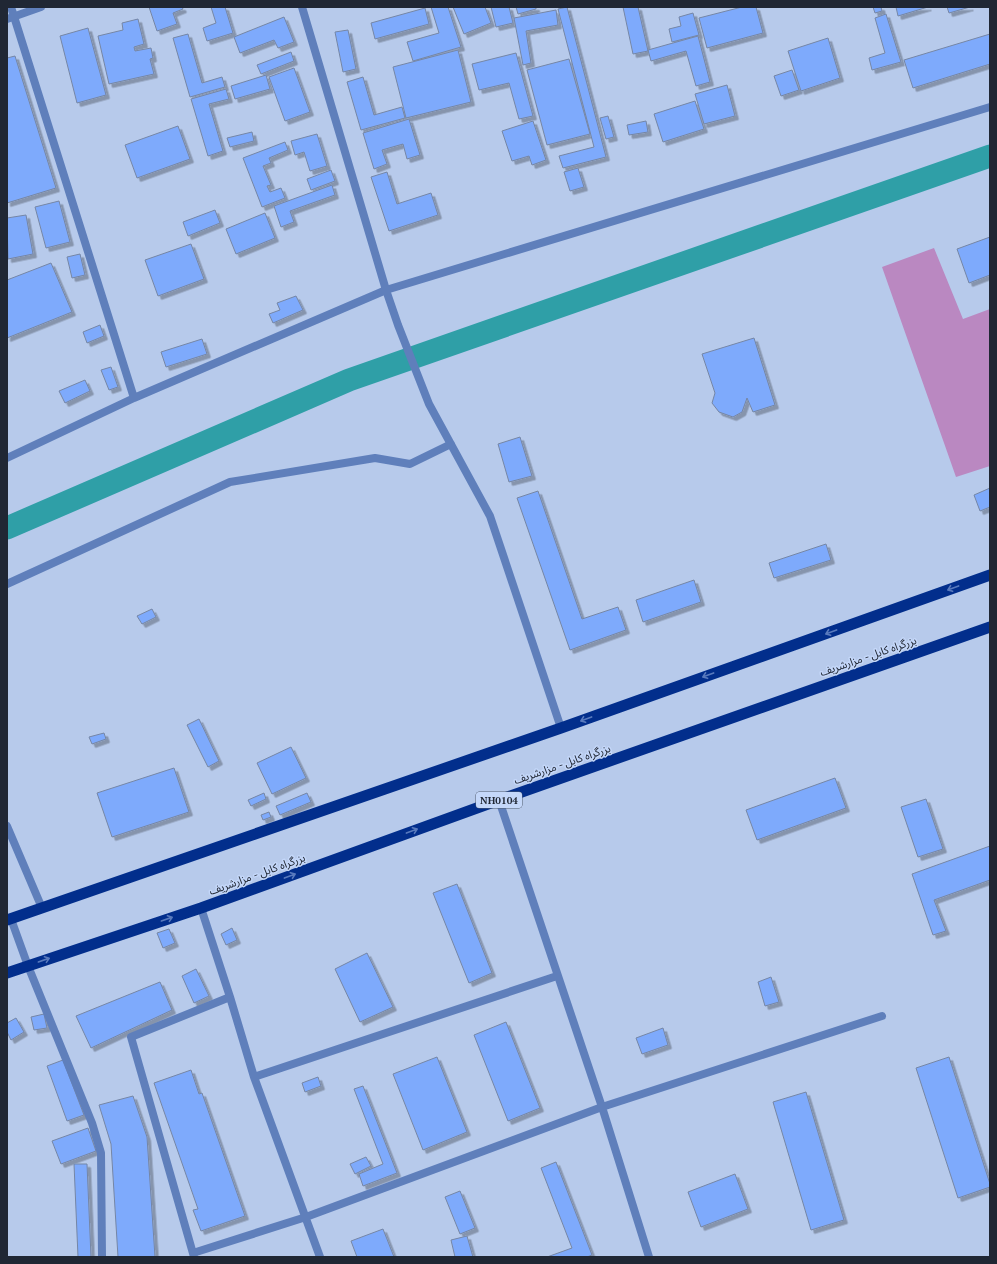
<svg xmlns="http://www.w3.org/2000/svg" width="997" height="1264" viewBox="0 0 997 1264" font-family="'PT Serif','Noto Sans Arabic',serif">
  <defs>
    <filter id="shadow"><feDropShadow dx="3.5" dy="3.5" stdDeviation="0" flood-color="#0004"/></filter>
  </defs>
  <rect width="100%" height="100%" fill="#b7caeb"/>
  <!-- green -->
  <path fill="#ba88c1" d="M 934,248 L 963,319 L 990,309 L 990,466 L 956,477 L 882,267 Z"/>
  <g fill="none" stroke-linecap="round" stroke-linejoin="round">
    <!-- canal -->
    <path stroke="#2f9fa7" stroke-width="23" d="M 7,528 L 349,380 L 990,156"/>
  </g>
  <!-- building -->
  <path fill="#7eaafc" stroke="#7586a5" filter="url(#shadow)" d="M 149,7 L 182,7 L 183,9 L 173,13 L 177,24 L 157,31 Z
    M 211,7 L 225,7 L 233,33 L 207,41 L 203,28 L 216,23 Z
    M 431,7 L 448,7 L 461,47 L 413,61 L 407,42 L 439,33 Z
    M 453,7 L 485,7 L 491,23 L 464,34 Z
    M 491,7 L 509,7 L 513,23 L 496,27 Z
    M 516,7 L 536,7 L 536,9 L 518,14 Z
    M 567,7 L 606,157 L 563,168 L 559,156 L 594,147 L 558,9 Z
    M 623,7 L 638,7 L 648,51 L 633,54 Z
    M 742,7 L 756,7 L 763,33 L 707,48 L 699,18 Z
    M 873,7 L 881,7 L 882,11 L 875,13 Z
    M 896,7 L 928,7 L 898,16 Z
    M 947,7 L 970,7 L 949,13 Z
    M 425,8 L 429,24 L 375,39 L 371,23 Z
    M 556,10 L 558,25 L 526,31 L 531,63 L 523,65 L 514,18 Z
    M 693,13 L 699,35 L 672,42 L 669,29 L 681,26 L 679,17 Z
    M 886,14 L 901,62 L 872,70 L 869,58 L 885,53 L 875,18 Z
    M 284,17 L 294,42 L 278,48 L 274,40 L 240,53 L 234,37 Z
    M 138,19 L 144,44 L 134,47 L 135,51 L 151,48 L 153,58 L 150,59 L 154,74 L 109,84 L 98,36 L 123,30 L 122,23 Z
    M 88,28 L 106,95 L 77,103 L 60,36 Z
    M 348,30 L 356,69 L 343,72 L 335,32 Z
    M 188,34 L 202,83 L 222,77 L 225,87 L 190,97 L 173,38 Z
    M 990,34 L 990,64 L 913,88 L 904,60 Z
    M 698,36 L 710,82 L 696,86 L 686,51 L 651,61 L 648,50 Z
    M 828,38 L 840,78 L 801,91 L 788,51 Z
    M 458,50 L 471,102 L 406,118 L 393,67 Z
    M 291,52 L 294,61 L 261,74 L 257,65 Z
    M 516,53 L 533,116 L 519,119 L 509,83 L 479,90 L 472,64 Z
    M 15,56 L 56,188 L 7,203 L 7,58 Z
    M 569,59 L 590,134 L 547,145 L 527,70 Z
    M 294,68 L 310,112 L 285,121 L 269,77 Z
    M 792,70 L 799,90 L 781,96 L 774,76 Z
    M 266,75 L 270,89 L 235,99 L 231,86 Z
    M 363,77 L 374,115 L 402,107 L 405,118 L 361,130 L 347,82 Z
    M 727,85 L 735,116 L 704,124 L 695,94 Z
    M 226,89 L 229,99 L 209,104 L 223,151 L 208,156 L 191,99 Z
    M 695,101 L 704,129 L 663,142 L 654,114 Z
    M 608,116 L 614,137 L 606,139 L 600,118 Z
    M 409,119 L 420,155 L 407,159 L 403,144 L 382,150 L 387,164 L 374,169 L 363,133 Z
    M 533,121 L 546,160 L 532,165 L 529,156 L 512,161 L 502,131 Z
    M 646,121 L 648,132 L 629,135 L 627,125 Z
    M 178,126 L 190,159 L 137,178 L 125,145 Z
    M 252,132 L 254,141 L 230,147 L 227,138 Z
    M 317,134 L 327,166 L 310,171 L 304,152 L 295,155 L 291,141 Z
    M 285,142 L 288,150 L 269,158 L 271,163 L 263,166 L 271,185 L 267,186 L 270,192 L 281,188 L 285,198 L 262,207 L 243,158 Z
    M 578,168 L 584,187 L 570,191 L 564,172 Z
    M 331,170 L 335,181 L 311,190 L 307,179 Z
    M 387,172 L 397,204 L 431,193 L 438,215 L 389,231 L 371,177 Z
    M 332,185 L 335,195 L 290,211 L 294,222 L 281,227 L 274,206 Z
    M 59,201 L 70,242 L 46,248 L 35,207 Z
    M 215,210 L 220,223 L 188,236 L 183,222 Z
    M 265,213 L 275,238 L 236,254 L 226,229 Z
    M 26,215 L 33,254 L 8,259 L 7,218 Z
    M 990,237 L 990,275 L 969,283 L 957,249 Z
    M 191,244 L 204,279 L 158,296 L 145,260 Z
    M 80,254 L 85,275 L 72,278 L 67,257 Z
    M 51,263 L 72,312 L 7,338 L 7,280 Z
    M 296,296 L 303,310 L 273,323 L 269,314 L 280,310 L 277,303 Z
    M 100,325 L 104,336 L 87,343 L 83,332 Z
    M 754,338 L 775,405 L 753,412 L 747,398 L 742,412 L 733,417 L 719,412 L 712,403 L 715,393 L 702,354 Z
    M 202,339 L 207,354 L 166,367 L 161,352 Z
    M 111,367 L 118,387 L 109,390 L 101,370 Z
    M 85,380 L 90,391 L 65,403 L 59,391 Z
    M 520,437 L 532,476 L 509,482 L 498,444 Z
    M 990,488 L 990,507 L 980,511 L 974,495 Z
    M 538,491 L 582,619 L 618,607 L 626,630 L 570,650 L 517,498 Z
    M 826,544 L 831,560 L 774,578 L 769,563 Z
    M 694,580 L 701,602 L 643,622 L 636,600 Z
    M 152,609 L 156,617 L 142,624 L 137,616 Z
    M 199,719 L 219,761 L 208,767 L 187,725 Z
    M 104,733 L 106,739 L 92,744 L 89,737 Z
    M 291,747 L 306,778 L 272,794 L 257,763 Z
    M 174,768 L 189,812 L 112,837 L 97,793 Z
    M 835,778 L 846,808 L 757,840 L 746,810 Z
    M 264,793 L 266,799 L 251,806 L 248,800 Z
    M 307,793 L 311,802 L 280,815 L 276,806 Z
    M 926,799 L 943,849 L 918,857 L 901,807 Z
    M 269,812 L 271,817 L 263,820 L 261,815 Z
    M 990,846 L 990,880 L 934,900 L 946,931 L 933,935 L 912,874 Z
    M 457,884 L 492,973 L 469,983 L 433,893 Z
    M 232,928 L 237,940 L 226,945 L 221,934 Z
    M 169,929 L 175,943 L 163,948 L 157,933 Z
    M 367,953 L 393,1007 L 360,1022 L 335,969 Z
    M 196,969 L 209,996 L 194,1003 L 182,976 Z
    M 771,977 L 779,1002 L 765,1006 L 758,982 Z
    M 160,982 L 172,1010 L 91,1048 L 76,1016 Z
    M 44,1014 L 47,1028 L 34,1030 L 31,1017 Z
    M 16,1018 L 24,1032 L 11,1040 L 7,1032 L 7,1023 Z
    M 506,1022 L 540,1108 L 508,1121 L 474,1035 Z
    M 663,1028 L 668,1045 L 642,1054 L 636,1038 Z
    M 437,1057 L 467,1132 L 423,1150 L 393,1074 Z
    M 949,1057 L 990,1184 L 990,1187 L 958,1198 L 916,1068 Z
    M 63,1060 L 84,1115 L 67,1121 L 47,1066 Z
    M 191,1070 L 199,1094 L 202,1093 L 245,1216 L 201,1231 L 193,1210 L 198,1209 L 154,1083 Z
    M 318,1077 L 321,1086 L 305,1092 L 302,1083 Z
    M 363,1086 L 397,1173 L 363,1186 L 359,1174 L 383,1164 L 354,1089 Z
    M 806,1092 L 844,1220 L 811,1230 L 773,1102 Z
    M 133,1096 L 147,1137 L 155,1257 L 118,1257 L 111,1144 L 99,1105 Z
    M 88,1128 L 96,1151 L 61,1164 L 52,1141 Z
    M 366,1157 L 371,1166 L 355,1174 L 350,1164 Z
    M 556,1162 L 592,1255 L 587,1257 L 547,1257 L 572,1248 L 541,1168 Z
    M 74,1164 L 87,1164 L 91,1257 L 78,1257 Z
    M 735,1174 L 748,1209 L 701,1227 L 688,1192 Z
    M 460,1191 L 475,1228 L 460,1234 L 445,1197 Z
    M 383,1229 L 394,1257 L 357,1257 L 351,1241 Z
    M 467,1236 L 473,1257 L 455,1257 L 451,1240 Z"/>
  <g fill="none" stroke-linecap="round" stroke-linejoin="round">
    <!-- minor -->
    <path stroke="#5f7fbb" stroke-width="8" d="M 11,7 L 134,398
      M 302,7 L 386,290 L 398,325 L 429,404 L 490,516 L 561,728
      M 7,19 L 41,7
      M 7,458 L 134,398 L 386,290 L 990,107
      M 7,584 L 230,482 L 375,458 L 410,464 L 451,444
      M 499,800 L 602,1107 L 649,1257
      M 7,826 L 42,908
      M 201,908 L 230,997 L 254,1077 L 320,1257
      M 11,919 L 28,966 L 92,1123 L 101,1153 L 102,1257
      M 254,1077 L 557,976
      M 193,1253 L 306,1217 L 602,1107 L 882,1016
      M 194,1257 L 131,1037 L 230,997"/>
    <!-- trunk -->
    <path stroke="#022e8c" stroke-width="11" d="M 7,920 L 561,728 L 990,575
      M 7,973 L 201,908 L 499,800 L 990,627"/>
  </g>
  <!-- one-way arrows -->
  <defs><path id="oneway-shaft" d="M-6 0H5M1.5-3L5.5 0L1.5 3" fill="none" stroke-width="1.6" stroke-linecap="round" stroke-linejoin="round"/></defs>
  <g stroke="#597abd">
    <use href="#oneway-shaft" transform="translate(953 588) rotate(160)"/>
    <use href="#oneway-shaft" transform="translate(831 632) rotate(160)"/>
    <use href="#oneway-shaft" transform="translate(708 675) rotate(160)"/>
    <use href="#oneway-shaft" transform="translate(586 719) rotate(160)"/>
    <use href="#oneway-shaft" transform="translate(412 831) rotate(-20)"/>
    <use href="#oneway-shaft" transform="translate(290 876) rotate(-20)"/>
    <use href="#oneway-shaft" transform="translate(167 919) rotate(-19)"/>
    <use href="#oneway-shaft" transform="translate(44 960) rotate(-19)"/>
  </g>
  <g text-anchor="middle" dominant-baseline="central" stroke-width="3" stroke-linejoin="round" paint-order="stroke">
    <!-- shield labels -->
    <rect fill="#c4d7f9" stroke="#515c6f" stroke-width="1" x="476" y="792" width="46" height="16" rx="3"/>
    <g font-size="10" font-weight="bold" fill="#202734">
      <text x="499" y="800">NH0104</text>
    </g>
    <!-- street labels -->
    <g font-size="11" fill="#202734" stroke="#c4d7f9">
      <text transform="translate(868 656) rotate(-19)">بزرگراه کابل - مزارشریف</text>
      <text transform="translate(562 764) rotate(-19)">بزرگراه کابل - مزارشریف</text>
      <text transform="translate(257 874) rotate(-20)">بزرگراه کابل - مزارشریف</text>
    </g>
  </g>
  <!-- border -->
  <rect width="997" height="1264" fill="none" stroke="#202734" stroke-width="16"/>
</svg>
